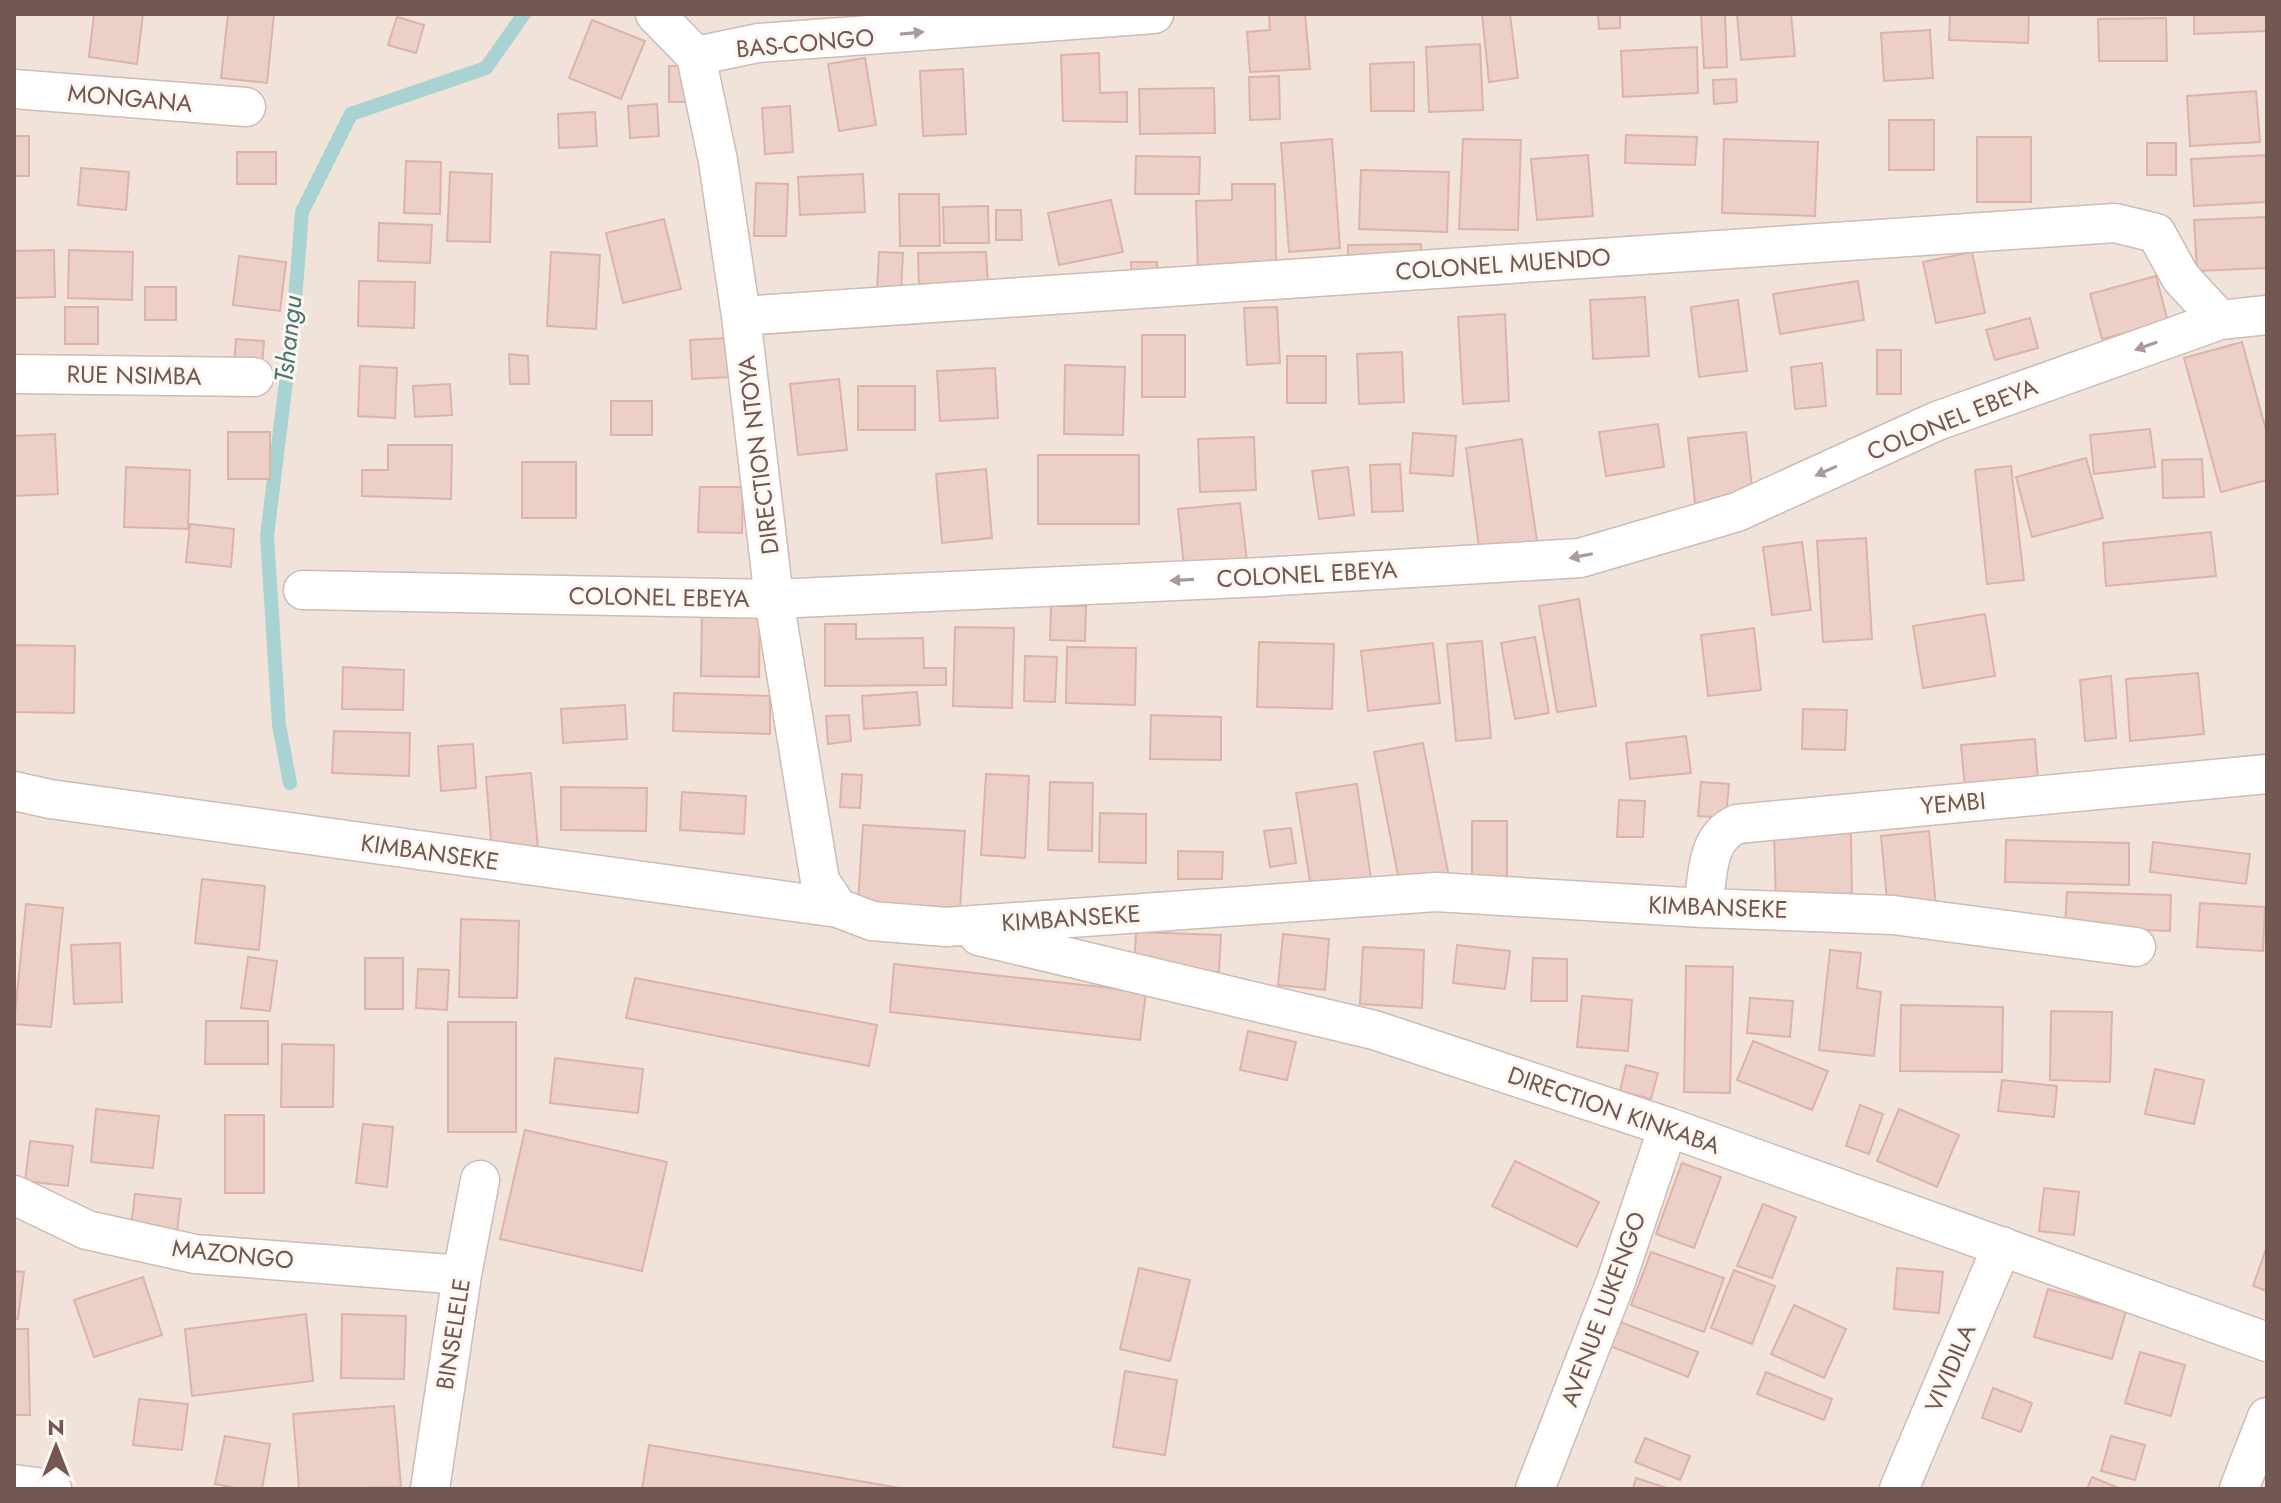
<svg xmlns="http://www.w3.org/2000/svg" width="2281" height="1503" viewBox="0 0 2281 1503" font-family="Jost,sans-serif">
  <rect width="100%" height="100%" fill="#faf2eb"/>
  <!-- residential -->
  <path fill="#f1e3da" d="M 14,14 L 2267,14 L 2267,1489 L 14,1489 Z"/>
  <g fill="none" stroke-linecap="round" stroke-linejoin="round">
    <!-- stream -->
    <path stroke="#a9d3d2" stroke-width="14" d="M 290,783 L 279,725 L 267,536 L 293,325 L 302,212 L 351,114 L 486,68 L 524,14"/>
  </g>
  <!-- building -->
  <path fill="#eccfc6" stroke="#ddb3a8" stroke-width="2" d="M 94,14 L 143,14 L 137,64 L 89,57 Z
    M 228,14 L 274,14 L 267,83 L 221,78 Z
    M 1305,14 L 1310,69 L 1250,72 L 1247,32 L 1270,30 L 1269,15 Z
    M 1482,14 L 1510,14 L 1518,78 L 1489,82 Z
    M 1598,14 L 1620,14 L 1620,28 L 1599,29 Z
    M 1701,14 L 1725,14 L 1727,67 L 1704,68 Z
    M 1737,14 L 1791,14 L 1795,56 L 1741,60 Z
    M 1950,14 L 2029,14 L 2028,43 L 1949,40 Z
    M 2194,14 L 2267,14 L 2267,31 L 2194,34 Z
    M 397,17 L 424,25 L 416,53 L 388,45 Z
    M 2166,18 L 2167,61 L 2099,61 L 2098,19 Z
    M 592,20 L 645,41 L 621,99 L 569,78 Z
    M 1930,30 L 1933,78 L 1884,81 L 1881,33 Z
    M 1480,44 L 1483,110 L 1429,112 L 1426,47 Z
    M 1697,47 L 1698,93 L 1623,97 L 1621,51 Z
    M 1099,53 L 1100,93 L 1127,92 L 1127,122 L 1063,121 L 1061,55 Z
    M 865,58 L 876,125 L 839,131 L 828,64 Z
    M 1414,62 L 1414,111 L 1371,111 L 1370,64 Z
    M 669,66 L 698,66 L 698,102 L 669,102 Z
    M 963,69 L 966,134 L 923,136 L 920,71 Z
    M 1279,76 L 1280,119 L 1250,120 L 1249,77 Z
    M 1736,79 L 1737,102 L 1714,104 L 1713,80 Z
    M 1214,88 L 1215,133 L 1140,134 L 1139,89 Z
    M 2256,91 L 2260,142 L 2190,146 L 2187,96 Z
    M 657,104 L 659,136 L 630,138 L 628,106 Z
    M 790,106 L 793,152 L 765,154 L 762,108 Z
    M 595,112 L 597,146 L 559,148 L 558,114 Z
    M 1889,120 L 1934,120 L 1934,170 L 1889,170 Z
    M 1626,135 L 1697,137 L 1695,165 L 1625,163 Z
    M 14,136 L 29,136 L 29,176 L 14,176 Z
    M 1977,137 L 2031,137 L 2031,202 L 1977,202 Z
    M 1332,139 L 1340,248 L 1289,252 L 1281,143 Z
    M 1463,139 L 1521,140 L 1518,230 L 1459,229 Z
    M 1724,139 L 1818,142 L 1815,216 L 1722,213 Z
    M 2147,143 L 2176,143 L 2176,175 L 2147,175 Z
    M 237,152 L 276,152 L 276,184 L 237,184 Z
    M 1588,155 L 1593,216 L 1537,220 L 1531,159 Z
    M 2267,155 L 2267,202 L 2194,206 L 2191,159 Z
    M 1136,156 L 1200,157 L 1199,194 L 1135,194 Z
    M 406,161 L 441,162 L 440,214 L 404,213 Z
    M 81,168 L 129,172 L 126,210 L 78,205 Z
    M 1361,170 L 1449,172 L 1447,232 L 1359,229 Z
    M 450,172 L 492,174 L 490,242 L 447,241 Z
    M 863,174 L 865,212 L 800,215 L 798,177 Z
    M 756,183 L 788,184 L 786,236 L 754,236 Z
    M 1232,184 L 1275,184 L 1276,265 L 1198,275 L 1196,201 L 1232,200 Z
    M 899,194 L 939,194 L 940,246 L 900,246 Z
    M 1111,200 L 1123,252 L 1059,265 L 1048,213 Z
    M 988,206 L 989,243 L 944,243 L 943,207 Z
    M 996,210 L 1021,210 L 1022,240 L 996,240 Z
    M 2267,217 L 2267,268 L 2197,271 L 2194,220 Z
    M 664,219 L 681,289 L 623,303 L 606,233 Z
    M 379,223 L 432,225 L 430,263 L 378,261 Z
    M 1421,244 L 1422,266 L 1348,267 L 1348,245 Z
    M 54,250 L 55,297 L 14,298 L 14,251 Z
    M 69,250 L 133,252 L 132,300 L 68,298 Z
    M 551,252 L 600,255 L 596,329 L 547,326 Z
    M 879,252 L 903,253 L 901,291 L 877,290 Z
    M 986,252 L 988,285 L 919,287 L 918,253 Z
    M 1972,252 L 1985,313 L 1936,323 L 1923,262 Z
    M 239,256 L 286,262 L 280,311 L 233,305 Z
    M 1131,262 L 1157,262 L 1157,281 L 1132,281 Z
    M 2156,276 L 2168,322 L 2102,339 L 2090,294 Z
    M 359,281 L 415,282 L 414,328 L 358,326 Z
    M 1858,281 L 1864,320 L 1780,334 L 1773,294 Z
    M 145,287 L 176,287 L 176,320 L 145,320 Z
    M 1645,297 L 1649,356 L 1593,359 L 1590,300 Z
    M 1738,300 L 1747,371 L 1699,377 L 1691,307 Z
    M 65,307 L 98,307 L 98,344 L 65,344 Z
    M 1277,307 L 1280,363 L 1247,365 L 1244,308 Z
    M 1505,314 L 1509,401 L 1463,404 L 1458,317 Z
    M 2030,318 L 2038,348 L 1995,360 L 1986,330 Z
    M 1142,335 L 1185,335 L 1185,397 L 1142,397 Z
    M 728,338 L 729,377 L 692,379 L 690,340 Z
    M 236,339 L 264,341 L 262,366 L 234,364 Z
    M 2242,342 L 2267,434 L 2267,480 L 2221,492 L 2184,358 Z
    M 1877,350 L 1901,350 L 1901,394 L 1877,394 Z
    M 1402,352 L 1404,402 L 1359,404 L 1357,354 Z
    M 509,354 L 528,356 L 529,384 L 510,384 Z
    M 1287,356 L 1326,356 L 1326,403 L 1287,403 Z
    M 1822,363 L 1826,406 L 1795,409 L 1791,367 Z
    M 1065,365 L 1125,367 L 1123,435 L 1064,434 Z
    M 360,366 L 397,368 L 395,418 L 358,416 Z
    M 995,368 L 998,418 L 940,421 L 937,371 Z
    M 839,379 L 847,450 L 798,455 L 790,384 Z
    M 450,384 L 452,415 L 415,417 L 413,386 Z
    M 858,386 L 915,386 L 915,430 L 858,430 Z
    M 611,401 L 652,401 L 652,435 L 611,435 Z
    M 1658,424 L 1664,467 L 1606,476 L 1599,432 Z
    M 2150,429 L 2155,467 L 2094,474 L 2090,435 Z
    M 228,432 L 270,432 L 270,479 L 228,479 Z
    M 1746,432 L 1753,497 L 1695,503 L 1688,438 Z
    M 1413,433 L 1456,436 L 1453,476 L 1410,473 Z
    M 55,434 L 58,494 L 14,496 L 14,436 Z
    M 1254,437 L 1256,490 L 1200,492 L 1198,439 Z
    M 1522,439 L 1537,541 L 1479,548 L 1466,448 Z
    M 388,445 L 452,445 L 451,499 L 362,496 L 362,470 L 388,470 Z
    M 1038,455 L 1139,455 L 1139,524 L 1038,524 Z
    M 2086,458 L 2103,518 L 2032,537 L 2016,477 Z
    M 2202,459 L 2204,497 L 2163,498 L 2162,460 Z
    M 522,462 L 576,462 L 576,518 L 522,518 Z
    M 1400,464 L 1403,511 L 1372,512 L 1370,465 Z
    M 2011,466 L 2024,580 L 1987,584 L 1975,470 Z
    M 126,467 L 190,470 L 188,529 L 124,527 Z
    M 1348,467 L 1354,515 L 1319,519 L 1312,471 Z
    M 986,469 L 992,538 L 942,543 L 936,474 Z
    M 700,487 L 743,487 L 742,533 L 698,532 Z
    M 1240,503 L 1247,561 L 1184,567 L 1178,509 Z
    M 190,524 L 234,529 L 231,567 L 186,562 Z
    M 2211,532 L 2216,576 L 2106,586 L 2103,543 Z
    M 1866,538 L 1872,639 L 1823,642 L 1817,541 Z
    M 1802,542 L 1811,610 L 1772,615 L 1763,547 Z
    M 1579,599 L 1596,706 L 1557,712 L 1539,606 Z
    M 702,606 L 760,607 L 759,677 L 701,676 Z
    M 1051,606 L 1086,606 L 1085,641 L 1050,640 Z
    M 1985,614 L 1995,676 L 1923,688 L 1913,626 Z
    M 825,624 L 856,624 L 856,639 L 923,638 L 924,668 L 946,668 L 946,685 L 825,686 Z
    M 955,627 L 1014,628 L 1012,708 L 953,706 Z
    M 1754,628 L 1761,690 L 1708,696 L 1701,635 Z
    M 1535,637 L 1549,713 L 1515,719 L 1501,643 Z
    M 1482,641 L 1491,738 L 1456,741 L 1447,644 Z
    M 1259,642 L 1334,644 L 1332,709 L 1257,707 Z
    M 1433,643 L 1440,703 L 1368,711 L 1361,651 Z
    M 14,645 L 75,646 L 74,713 L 14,712 Z
    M 1067,647 L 1136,648 L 1135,705 L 1066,703 Z
    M 1025,656 L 1057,657 L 1055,702 L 1024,701 Z
    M 343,667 L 404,670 L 403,710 L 342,709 Z
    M 2198,673 L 2204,734 L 2130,741 L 2126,679 Z
    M 2111,676 L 2116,738 L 2085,741 L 2080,680 Z
    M 917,692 L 920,725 L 864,729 L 862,696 Z
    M 674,693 L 770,696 L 770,734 L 673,731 Z
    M 625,705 L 627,739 L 563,743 L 561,709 Z
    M 1803,709 L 1847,710 L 1845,750 L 1802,749 Z
    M 849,715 L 851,741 L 828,744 L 826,716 Z
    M 1151,715 L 1221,717 L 1221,760 L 1150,759 Z
    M 334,731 L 410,733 L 409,776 L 332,773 Z
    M 1686,736 L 1691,773 L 1630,779 L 1626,743 Z
    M 2035,739 L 2038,782 L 1965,788 L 1961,745 Z
    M 1423,743 L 1449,877 L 1400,886 L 1374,752 Z
    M 473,744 L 476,788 L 441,791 L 438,746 Z
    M 531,773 L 538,848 L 492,852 L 486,777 Z
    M 842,774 L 862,775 L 860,808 L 840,807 Z
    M 986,774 L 1029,776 L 1025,858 L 981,855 Z
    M 1050,782 L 1093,783 L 1092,851 L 1048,850 Z
    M 1701,782 L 1729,784 L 1726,818 L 1698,816 Z
    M 1357,784 L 1371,879 L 1311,888 L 1296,793 Z
    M 561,787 L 647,788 L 646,831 L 561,830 Z
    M 682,792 L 746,796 L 744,834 L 680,830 Z
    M 1619,800 L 1645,801 L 1643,837 L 1617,837 Z
    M 1100,813 L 1146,814 L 1146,863 L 1099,862 Z
    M 1472,821 L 1507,821 L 1507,882 L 1472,882 Z
    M 863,825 L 965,831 L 960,908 L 858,902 Z
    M 1291,828 L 1296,863 L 1270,867 L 1264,831 Z
    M 1929,831 L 1936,907 L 1888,911 L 1881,836 Z
    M 1851,833 L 1852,901 L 1776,902 L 1774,834 Z
    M 2006,840 L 2129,843 L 2129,885 L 2005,882 Z
    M 2153,842 L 2250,854 L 2246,884 L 2150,872 Z
    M 1178,851 L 1223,852 L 1222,879 L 1178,879 Z
    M 202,879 L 265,886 L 259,950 L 195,943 Z
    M 2067,892 L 2171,895 L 2170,931 L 2065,927 Z
    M 2200,903 L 2265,907 L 2263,951 L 2197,947 Z
    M 26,904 L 63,908 L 51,1027 L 14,1024 Z
    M 461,919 L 519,921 L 517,998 L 459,997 Z
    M 1136,932 L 1221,935 L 1219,972 L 1134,969 Z
    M 1283,934 L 1329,939 L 1325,990 L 1278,985 Z
    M 120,943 L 122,1002 L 74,1004 L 71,945 Z
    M 1457,945 L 1510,951 L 1505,989 L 1453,983 Z
    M 1363,947 L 1424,950 L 1422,1008 L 1360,1004 Z
    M 1830,950 L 1861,953 L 1857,988 L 1881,992 L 1874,1056 L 1819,1050 Z
    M 248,957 L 277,961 L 270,1011 L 241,1008 Z
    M 365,958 L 403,958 L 403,1009 L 365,1009 Z
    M 1533,958 L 1567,959 L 1567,1001 L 1531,1001 Z
    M 894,964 L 1146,992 L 1140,1040 L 890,1012 Z
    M 1686,966 L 1733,967 L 1730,1093 L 1684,1092 Z
    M 418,969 L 449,970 L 447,1010 L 416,1008 Z
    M 635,978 L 877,1025 L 869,1066 L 626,1018 Z
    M 1582,996 L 1632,1000 L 1628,1051 L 1577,1047 Z
    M 1750,998 L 1793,1001 L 1790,1037 L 1747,1033 Z
    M 1901,1005 L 2003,1007 L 2002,1072 L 1900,1071 Z
    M 2051,1011 L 2112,1012 L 2110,1082 L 2050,1080 Z
    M 206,1021 L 268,1021 L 268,1064 L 205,1064 Z
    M 448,1022 L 516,1022 L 516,1132 L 448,1132 Z
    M 1248,1031 L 1296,1042 L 1287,1080 L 1240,1070 Z
    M 1753,1041 L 1828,1071 L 1812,1110 L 1737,1080 Z
    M 282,1044 L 334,1045 L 333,1107 L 281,1107 Z
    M 555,1058 L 643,1069 L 638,1113 L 550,1103 Z
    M 1626,1065 L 1658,1073 L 1651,1099 L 1620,1091 Z
    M 2155,1069 L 2204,1080 L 2194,1124 L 2145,1114 Z
    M 2002,1080 L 2057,1086 L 2054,1117 L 1998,1111 Z
    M 1860,1105 L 1883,1114 L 1869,1154 L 1846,1146 Z
    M 96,1109 L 159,1116 L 153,1168 L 91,1162 Z
    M 1899,1109 L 1959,1135 L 1937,1187 L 1877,1161 Z
    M 225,1115 L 264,1115 L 264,1193 L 225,1193 Z
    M 363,1124 L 393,1127 L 387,1187 L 356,1183 Z
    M 525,1130 L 667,1162 L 642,1271 L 500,1239 Z
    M 30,1141 L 73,1146 L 68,1186 L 25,1181 Z
    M 1515,1161 L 1599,1202 L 1577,1247 L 1492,1206 Z
    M 1682,1163 L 1721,1177 L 1694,1248 L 1656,1234 Z
    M 2044,1188 L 2079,1192 L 2074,1235 L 2039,1231 Z
    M 135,1194 L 181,1199 L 176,1239 L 130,1235 Z
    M 1763,1204 L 1796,1217 L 1772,1278 L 1737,1266 Z
    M 2267,1246 L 2267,1291 L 2253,1286 Z
    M 1651,1252 L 1724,1278 L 1704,1332 L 1631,1305 Z
    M 1139,1268 L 1190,1280 L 1170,1361 L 1120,1349 Z
    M 1897,1268 L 1943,1272 L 1939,1313 L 1894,1309 Z
    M 1734,1270 L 1775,1286 L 1752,1344 L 1711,1328 Z
    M 14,1271 L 24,1272 L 18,1319 L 14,1318 Z
    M 143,1277 L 162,1335 L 94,1357 L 74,1300 Z
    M 2048,1289 L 2126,1311 L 2112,1359 L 2034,1337 Z
    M 1794,1305 L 1846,1329 L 1824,1378 L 1771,1354 Z
    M 306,1314 L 313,1381 L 192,1396 L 185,1329 Z
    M 342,1314 L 406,1316 L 404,1379 L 341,1378 Z
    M 1615,1320 L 1698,1352 L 1688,1377 L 1605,1344 Z
    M 14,1329 L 28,1329 L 30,1415 L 14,1415 Z
    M 2140,1352 L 2185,1365 L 2171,1416 L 2125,1403 Z
    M 1125,1371 L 1177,1380 L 1165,1455 L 1113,1447 Z
    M 1766,1372 L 1832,1399 L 1824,1420 L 1757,1394 Z
    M 1993,1388 L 2032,1403 L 2021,1432 L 1982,1418 Z
    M 139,1399 L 188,1404 L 182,1450 L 133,1445 Z
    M 394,1406 L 401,1487 L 299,1489 L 293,1414 Z
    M 225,1436 L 270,1444 L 262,1489 L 241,1489 L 215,1484 Z
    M 2111,1436 L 2145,1445 L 2135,1480 L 2101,1471 Z
    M 1645,1438 L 1690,1456 L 1680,1480 L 1635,1462 Z
    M 649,1445 L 906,1489 L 642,1489 Z
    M 2092,1477 L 2121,1489 L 2087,1489 Z
    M 1636,1478 L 1670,1489 L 1633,1489 Z"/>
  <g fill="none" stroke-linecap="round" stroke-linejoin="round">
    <!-- street casing -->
    <g stroke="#cebbb5" stroke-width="41">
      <path id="street" d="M 655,14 L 696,56 L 718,161 L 741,316 L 774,599 L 820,881 L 838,908
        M 696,56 L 758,43 L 1154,14
        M 14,89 L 246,107
        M 741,316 L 2115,223 L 2156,233 L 2181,278 L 2220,320
        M 14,374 L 254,377
        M 303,590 L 774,599 L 1263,577 L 1580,558 L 1737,512 L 1937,421 L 2220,320 L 2267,315
        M 14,791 L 50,799 L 838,908 L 872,921 L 946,927 L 1436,892 L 1703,908 L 1893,915 L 2136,947
        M 1703,908 C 1708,877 1705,838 1737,824 L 2267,774
        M 979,936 L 1374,1030 L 1668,1127 L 2267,1342
        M 14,1195 L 87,1230 L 195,1254 L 462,1275
        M 14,1484 L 52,1489
        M 430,1489 L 462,1275 L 480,1180
        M 1535,1489 L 1616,1281 L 1668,1127
        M 1899,1489 L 2002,1246
        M 2239,1489 L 2267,1417"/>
    </g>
    <!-- street -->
    <use href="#street" stroke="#fff" stroke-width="38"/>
  </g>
  <!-- one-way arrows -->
  <defs><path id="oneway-solid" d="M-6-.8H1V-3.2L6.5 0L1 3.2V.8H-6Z" transform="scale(2)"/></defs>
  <g fill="#ab9a97">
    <use href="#oneway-solid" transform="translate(912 33) rotate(-5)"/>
    <use href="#oneway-solid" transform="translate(2146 346) rotate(160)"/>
    <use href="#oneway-solid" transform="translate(1826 471) rotate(156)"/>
    <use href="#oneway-solid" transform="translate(1581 556) rotate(169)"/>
    <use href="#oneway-solid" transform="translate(1182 580) rotate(177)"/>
  </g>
  <g text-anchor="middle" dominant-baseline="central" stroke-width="6" stroke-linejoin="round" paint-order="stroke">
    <!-- street labels -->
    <g font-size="24" fill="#735751" stroke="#fdf6f1">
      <text transform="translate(805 43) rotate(-5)">BAS-CONGO</text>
      <text transform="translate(130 98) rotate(5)">MONGANA</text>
      <text transform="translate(1503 264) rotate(-4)">COLONEL MUENDO</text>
      <text transform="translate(134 375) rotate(1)">RUE NSIMBA</text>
      <text transform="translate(1952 419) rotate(-22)">COLONEL EBEYA</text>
      <text transform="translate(758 455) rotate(-97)">DIRECTION NTOYA</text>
      <text transform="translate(1307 574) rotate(-3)">COLONEL EBEYA</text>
      <text transform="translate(659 597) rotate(1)">COLONEL EBEYA</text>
      <text transform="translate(1953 803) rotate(-5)">YEMBI</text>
      <text transform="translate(430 852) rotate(8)">KIMBANSEKE</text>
      <text transform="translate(1718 907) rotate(2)">KIMBANSEKE</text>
      <text transform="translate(1071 918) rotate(-4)">KIMBANSEKE</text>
      <text transform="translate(1614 1110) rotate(19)">DIRECTION KINKABA</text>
      <text transform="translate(233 1254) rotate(6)">MAZONGO</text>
      <text transform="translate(1603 1309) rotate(-70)">AVENUE LUKENGO</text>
      <text transform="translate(453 1334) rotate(-81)">BINSELELE</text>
      <text transform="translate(1950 1368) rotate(-67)">VIVIDILA</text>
    </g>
    <!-- water labels -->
    <g font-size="26" font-style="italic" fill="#467675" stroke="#fdf6f1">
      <text transform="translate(288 339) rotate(-84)">Tshangu</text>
    </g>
  </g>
  <!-- border -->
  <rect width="2281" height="1503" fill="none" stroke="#735751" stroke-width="32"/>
  <!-- north arrow -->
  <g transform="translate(56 1447)" stroke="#fdf6f1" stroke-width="6" paint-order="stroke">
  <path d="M0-6L14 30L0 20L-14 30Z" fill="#735751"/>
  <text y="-12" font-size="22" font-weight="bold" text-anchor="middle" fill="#735751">N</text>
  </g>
</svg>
